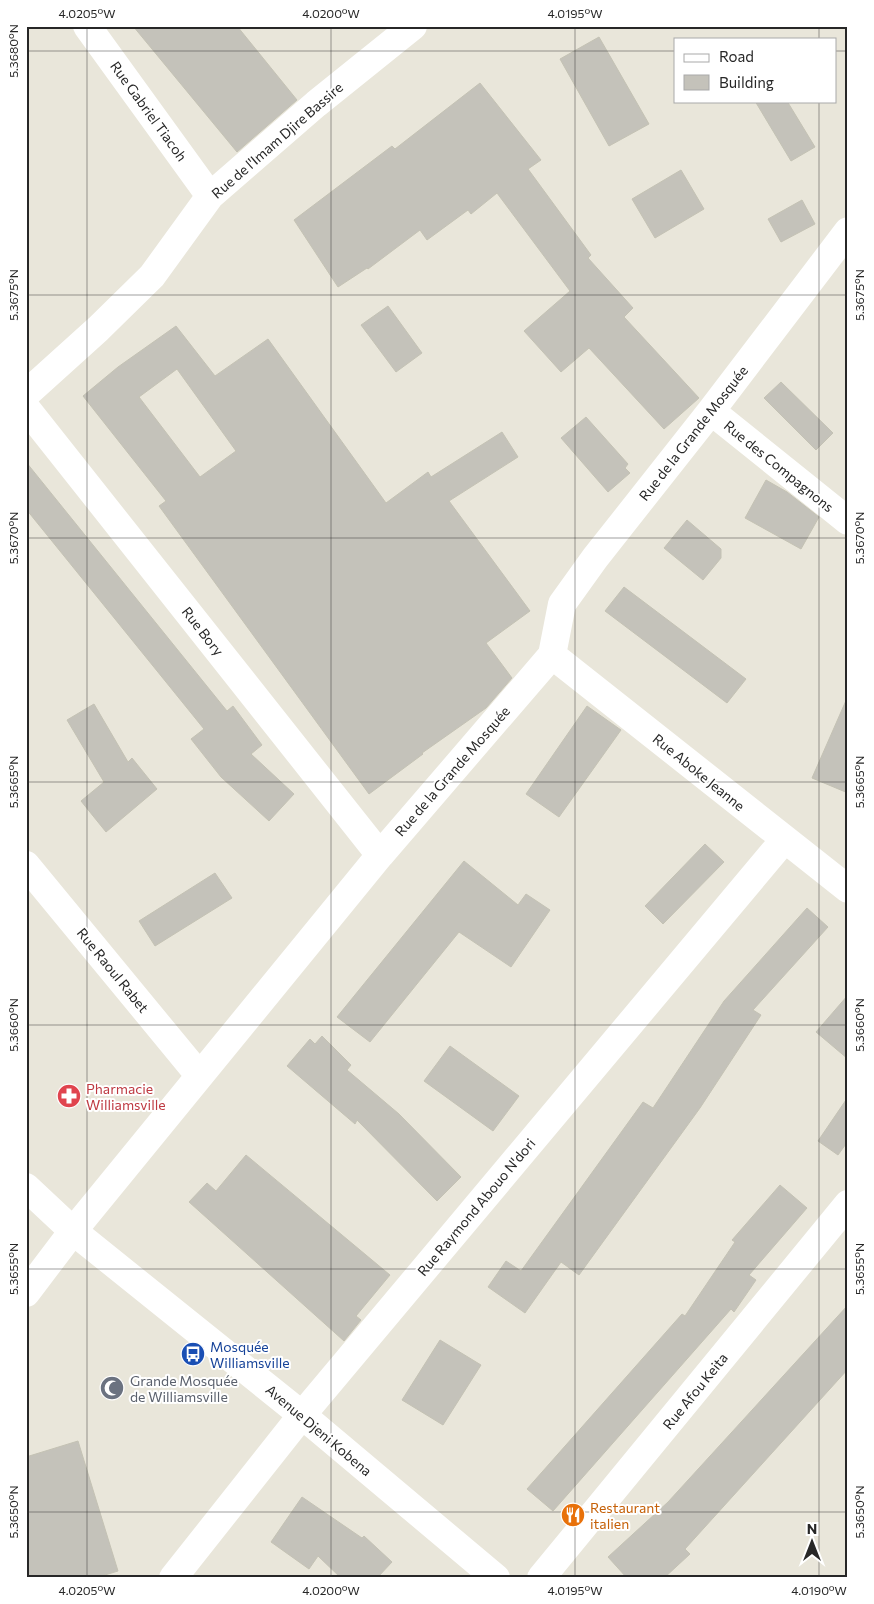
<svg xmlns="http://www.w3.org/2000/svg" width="874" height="1604" viewBox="0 0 874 1604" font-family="Commissioner,sans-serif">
  <rect width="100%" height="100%" fill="#e9e6da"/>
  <!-- building -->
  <path fill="#c4c2ba" stroke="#c4c2b4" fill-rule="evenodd" d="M 133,26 L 237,26 L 297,100 L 237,152 Z
    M 599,37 L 649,124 L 609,146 L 560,59 Z
    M 480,83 L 541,160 L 528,169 L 591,255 L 588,258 L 633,308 L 624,317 L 699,398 L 664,429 L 589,348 L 561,372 L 524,331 L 570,291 L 497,193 L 471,214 L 468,210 L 427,240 L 420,230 L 368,269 L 367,268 L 338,287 L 294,220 L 392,146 L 395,149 Z
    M 755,101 L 787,101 L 815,147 L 791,161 Z
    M 681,170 L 704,209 L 655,238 L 632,199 Z
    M 802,200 L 815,224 L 781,242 L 768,219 Z
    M 388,306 L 422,353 L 396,372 L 361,325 Z
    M 176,326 L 215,376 L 268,339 L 386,503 L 428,472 L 431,477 L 502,432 L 518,457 L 449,501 L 530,611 L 486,643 L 512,678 L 486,708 L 422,753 L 423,754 L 369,794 L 159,506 L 166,501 L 83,396 L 118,367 ZM 177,369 L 236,451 L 200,477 L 139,397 Z
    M 781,382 L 833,433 L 816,450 L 764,398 Z
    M 586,417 L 628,464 L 625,468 L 630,473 L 608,492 L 561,438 Z
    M 26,462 L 227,711 L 233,706 L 262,745 L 251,754 L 294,794 L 269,821 L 221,777 L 191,739 L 204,729 L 26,509 Z
    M 766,480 L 787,492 L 819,517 L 801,549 L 745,518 Z
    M 687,520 L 721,549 L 721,558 L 703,580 L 664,548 Z
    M 624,587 L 746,679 L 727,703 L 605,611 Z
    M 848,696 L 848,793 L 812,778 Z
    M 94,704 L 128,762 L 132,758 L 157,789 L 106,832 L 81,801 L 104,782 L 67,720 Z
    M 587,706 L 621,730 L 559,817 L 526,794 Z
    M 705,844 L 724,862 L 663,924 L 645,906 Z
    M 464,861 L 518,905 L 526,894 L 550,910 L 511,967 L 459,932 L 370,1042 L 337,1017 Z
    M 215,873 L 232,898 L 155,946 L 139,921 Z
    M 807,908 L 828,927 L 753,1010 L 761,1015 L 700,1108 L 579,1275 L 561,1262 L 525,1313 L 488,1287 L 506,1261 L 521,1271 L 643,1102 L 653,1108 L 724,1001 Z
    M 848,995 L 848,1059 L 816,1032 Z
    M 322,1036 L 351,1065 L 347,1070 L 399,1114 L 461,1177 L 437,1201 L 357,1120 L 355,1124 L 287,1066 L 310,1039 L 315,1044 Z
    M 450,1046 L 519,1096 L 493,1131 L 424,1081 Z
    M 848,1097 L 848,1141 L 838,1155 L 818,1141 Z
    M 246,1155 L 390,1275 L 356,1316 L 361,1320 L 344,1341 L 189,1202 L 207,1183 L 216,1191 Z
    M 780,1185 L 807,1208 L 749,1275 L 756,1280 L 734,1312 L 731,1309 L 553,1511 L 527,1489 L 682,1314 L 685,1316 L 735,1242 L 732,1240 Z
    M 848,1305 L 848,1369 L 685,1549 L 690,1554 L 664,1578 L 627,1578 L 608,1557 L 668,1502 Z
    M 440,1340 L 481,1365 L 443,1425 L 402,1400 Z
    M 78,1441 L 118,1571 L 95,1578 L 26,1578 L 26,1457 Z
    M 302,1497 L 362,1538 L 364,1536 L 392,1562 L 377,1578 L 341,1578 L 318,1556 L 309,1569 L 271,1542 Z"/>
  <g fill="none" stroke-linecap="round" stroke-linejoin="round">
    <!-- street -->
    <path stroke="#fff" stroke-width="28" d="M 87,26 L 210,196
      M 26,394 L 98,329 L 152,276 L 210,196 L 316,104 L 413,26
      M 26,408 L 380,855
      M 711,411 L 848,521
      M 552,655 L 848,889
      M 26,865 L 199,1075
      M 26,1293 L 73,1231 L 380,855 L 552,655 L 562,604 L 595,558 L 711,411 L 848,231
      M 173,1578 L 302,1415 L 784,840
      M 541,1578 L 848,1204"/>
    <!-- secondary -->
    <path stroke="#fff" stroke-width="28" d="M 26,1187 L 73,1231 L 302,1415 L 496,1578"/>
  </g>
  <!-- ticks -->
  <path fill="none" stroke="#272727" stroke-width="1" stroke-opacity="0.45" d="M 87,26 L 87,1578M 331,26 L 331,1578M 575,26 L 575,1578M 819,26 L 819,39M 26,51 L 675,51M 835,51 L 848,51M 819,101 L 819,1578M 26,295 L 848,295M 26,538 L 848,538M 26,782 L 848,782M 26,1025 L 848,1025M 26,1269 L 848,1269M 26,1512 L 848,1512"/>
  <!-- icons -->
  <defs>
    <g id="pharmacy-disc" transform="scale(1.25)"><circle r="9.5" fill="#e0444e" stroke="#fff"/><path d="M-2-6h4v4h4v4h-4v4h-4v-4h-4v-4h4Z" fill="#fff"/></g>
    <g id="bus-disc" transform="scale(1.25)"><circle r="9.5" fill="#1a4fb4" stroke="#fff"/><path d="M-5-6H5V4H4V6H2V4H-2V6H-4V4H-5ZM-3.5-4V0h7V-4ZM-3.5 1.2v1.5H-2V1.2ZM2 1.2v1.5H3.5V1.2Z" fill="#fff"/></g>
    <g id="mosque-disc" transform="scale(1.25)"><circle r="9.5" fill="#6b7280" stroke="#fff"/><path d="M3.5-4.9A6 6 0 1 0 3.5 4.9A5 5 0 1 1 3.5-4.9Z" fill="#fff"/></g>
    <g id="restaurant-disc" transform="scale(1.25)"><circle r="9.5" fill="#e8710a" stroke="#fff"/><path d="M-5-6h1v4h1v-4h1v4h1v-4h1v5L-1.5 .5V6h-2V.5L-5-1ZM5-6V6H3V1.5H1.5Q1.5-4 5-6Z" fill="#fff"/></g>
  </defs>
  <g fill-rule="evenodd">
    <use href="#pharmacy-disc" x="69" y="1096"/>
    <use href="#bus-disc" x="193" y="1354"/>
    <use href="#mosque-disc" x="112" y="1388"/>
    <use href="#restaurant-disc" x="573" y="1515"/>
  </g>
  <g text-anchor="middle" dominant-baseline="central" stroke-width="4" stroke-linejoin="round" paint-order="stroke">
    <!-- street labels -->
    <g font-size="14" fill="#272727" stroke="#fff">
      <text transform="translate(149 111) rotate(54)">Rue Gabriel Tiacoh</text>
      <text transform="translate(277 140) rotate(-41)">Rue de l'Imam Djire Bassire</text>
      <text transform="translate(693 433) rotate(-52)">Rue de la Grande Mosquée</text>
      <text transform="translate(779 466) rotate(39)">Rue des Compagnons</text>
      <text transform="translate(203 631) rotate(52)">Rue Bory</text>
      <text transform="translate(452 771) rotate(-49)">Rue de la Grande Mosquée</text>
      <text transform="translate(699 772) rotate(39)">Rue Aboke Jeanne</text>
      <text transform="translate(113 970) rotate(51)">Rue Raoul Rabet</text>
      <text transform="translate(476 1207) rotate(-50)">Rue Raymond Abouo N'dori</text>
      <text transform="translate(695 1391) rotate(-51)">Rue Afou Keita</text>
      <text transform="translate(319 1430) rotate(40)">Avenue Djeni Kobena</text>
    </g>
    <!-- health labels -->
    <g font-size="14" fill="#be3a42" stroke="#fff" text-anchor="start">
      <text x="86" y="1088">Pharmacie<tspan x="86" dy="16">Williamsville</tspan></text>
    </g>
    <!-- transit labels -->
    <g font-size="14" fill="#164399" stroke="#fff" text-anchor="start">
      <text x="210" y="1346">Mosquée<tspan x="210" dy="16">Williamsville</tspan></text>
    </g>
    <!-- worship labels -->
    <g font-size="14" fill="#5b616d" stroke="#fff" text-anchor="start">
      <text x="130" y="1380">Grande Mosquée<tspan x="130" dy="16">de Williamsville</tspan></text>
    </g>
    <!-- food labels -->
    <g font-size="14" fill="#c56008" stroke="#fff" text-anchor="start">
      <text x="590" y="1507">Restaurant<tspan x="590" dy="16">italien</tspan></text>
    </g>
  </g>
  <!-- border -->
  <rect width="874" height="1604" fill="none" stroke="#ffffff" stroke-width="55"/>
  <!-- legend -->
  <rect x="674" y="38" width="162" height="65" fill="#ffffff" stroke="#a9a9a9"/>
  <rect x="684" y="54" width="25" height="8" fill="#ffffff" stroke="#a9a9a9"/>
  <text x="719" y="62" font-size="15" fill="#272727">Road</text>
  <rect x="684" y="75" width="25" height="15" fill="#c4c2ba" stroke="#a9a9a9"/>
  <text x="719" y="88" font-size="15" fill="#272727">Building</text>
  <!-- north arrow -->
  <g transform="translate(812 1542)" stroke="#ffffff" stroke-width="4" paint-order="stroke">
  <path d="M0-4L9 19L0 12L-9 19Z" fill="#272727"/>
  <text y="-8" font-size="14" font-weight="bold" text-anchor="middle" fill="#272727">N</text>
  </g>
  <rect x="28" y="28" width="818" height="1548" fill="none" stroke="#272727" stroke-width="2"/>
  <g font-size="12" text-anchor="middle" fill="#272727">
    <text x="87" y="18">4.0205°W</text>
    <text x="331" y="18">4.0200°W</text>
    <text x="575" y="18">4.0195°W</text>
    <text transform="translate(14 51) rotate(-90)" y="4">5.3680°N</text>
    <text transform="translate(14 295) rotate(-90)" y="4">5.3675°N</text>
    <text transform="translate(860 295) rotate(-90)" y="4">5.3675°N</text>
    <text transform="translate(14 538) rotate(-90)" y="4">5.3670°N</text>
    <text transform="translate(860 538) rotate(-90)" y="4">5.3670°N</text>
    <text transform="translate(14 782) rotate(-90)" y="4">5.3665°N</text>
    <text transform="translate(860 782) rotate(-90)" y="4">5.3665°N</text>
    <text transform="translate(14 1025) rotate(-90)" y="4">5.3660°N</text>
    <text transform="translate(860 1025) rotate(-90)" y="4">5.3660°N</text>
    <text transform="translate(14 1269) rotate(-90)" y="4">5.3655°N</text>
    <text transform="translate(860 1269) rotate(-90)" y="4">5.3655°N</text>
    <text transform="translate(14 1512) rotate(-90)" y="4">5.3650°N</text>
    <text transform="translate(860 1512) rotate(-90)" y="4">5.3650°N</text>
    <text x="87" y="1595">4.0205°W</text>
    <text x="331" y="1595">4.0200°W</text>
    <text x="575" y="1595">4.0195°W</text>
    <text x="819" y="1595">4.0190°W</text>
  </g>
</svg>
